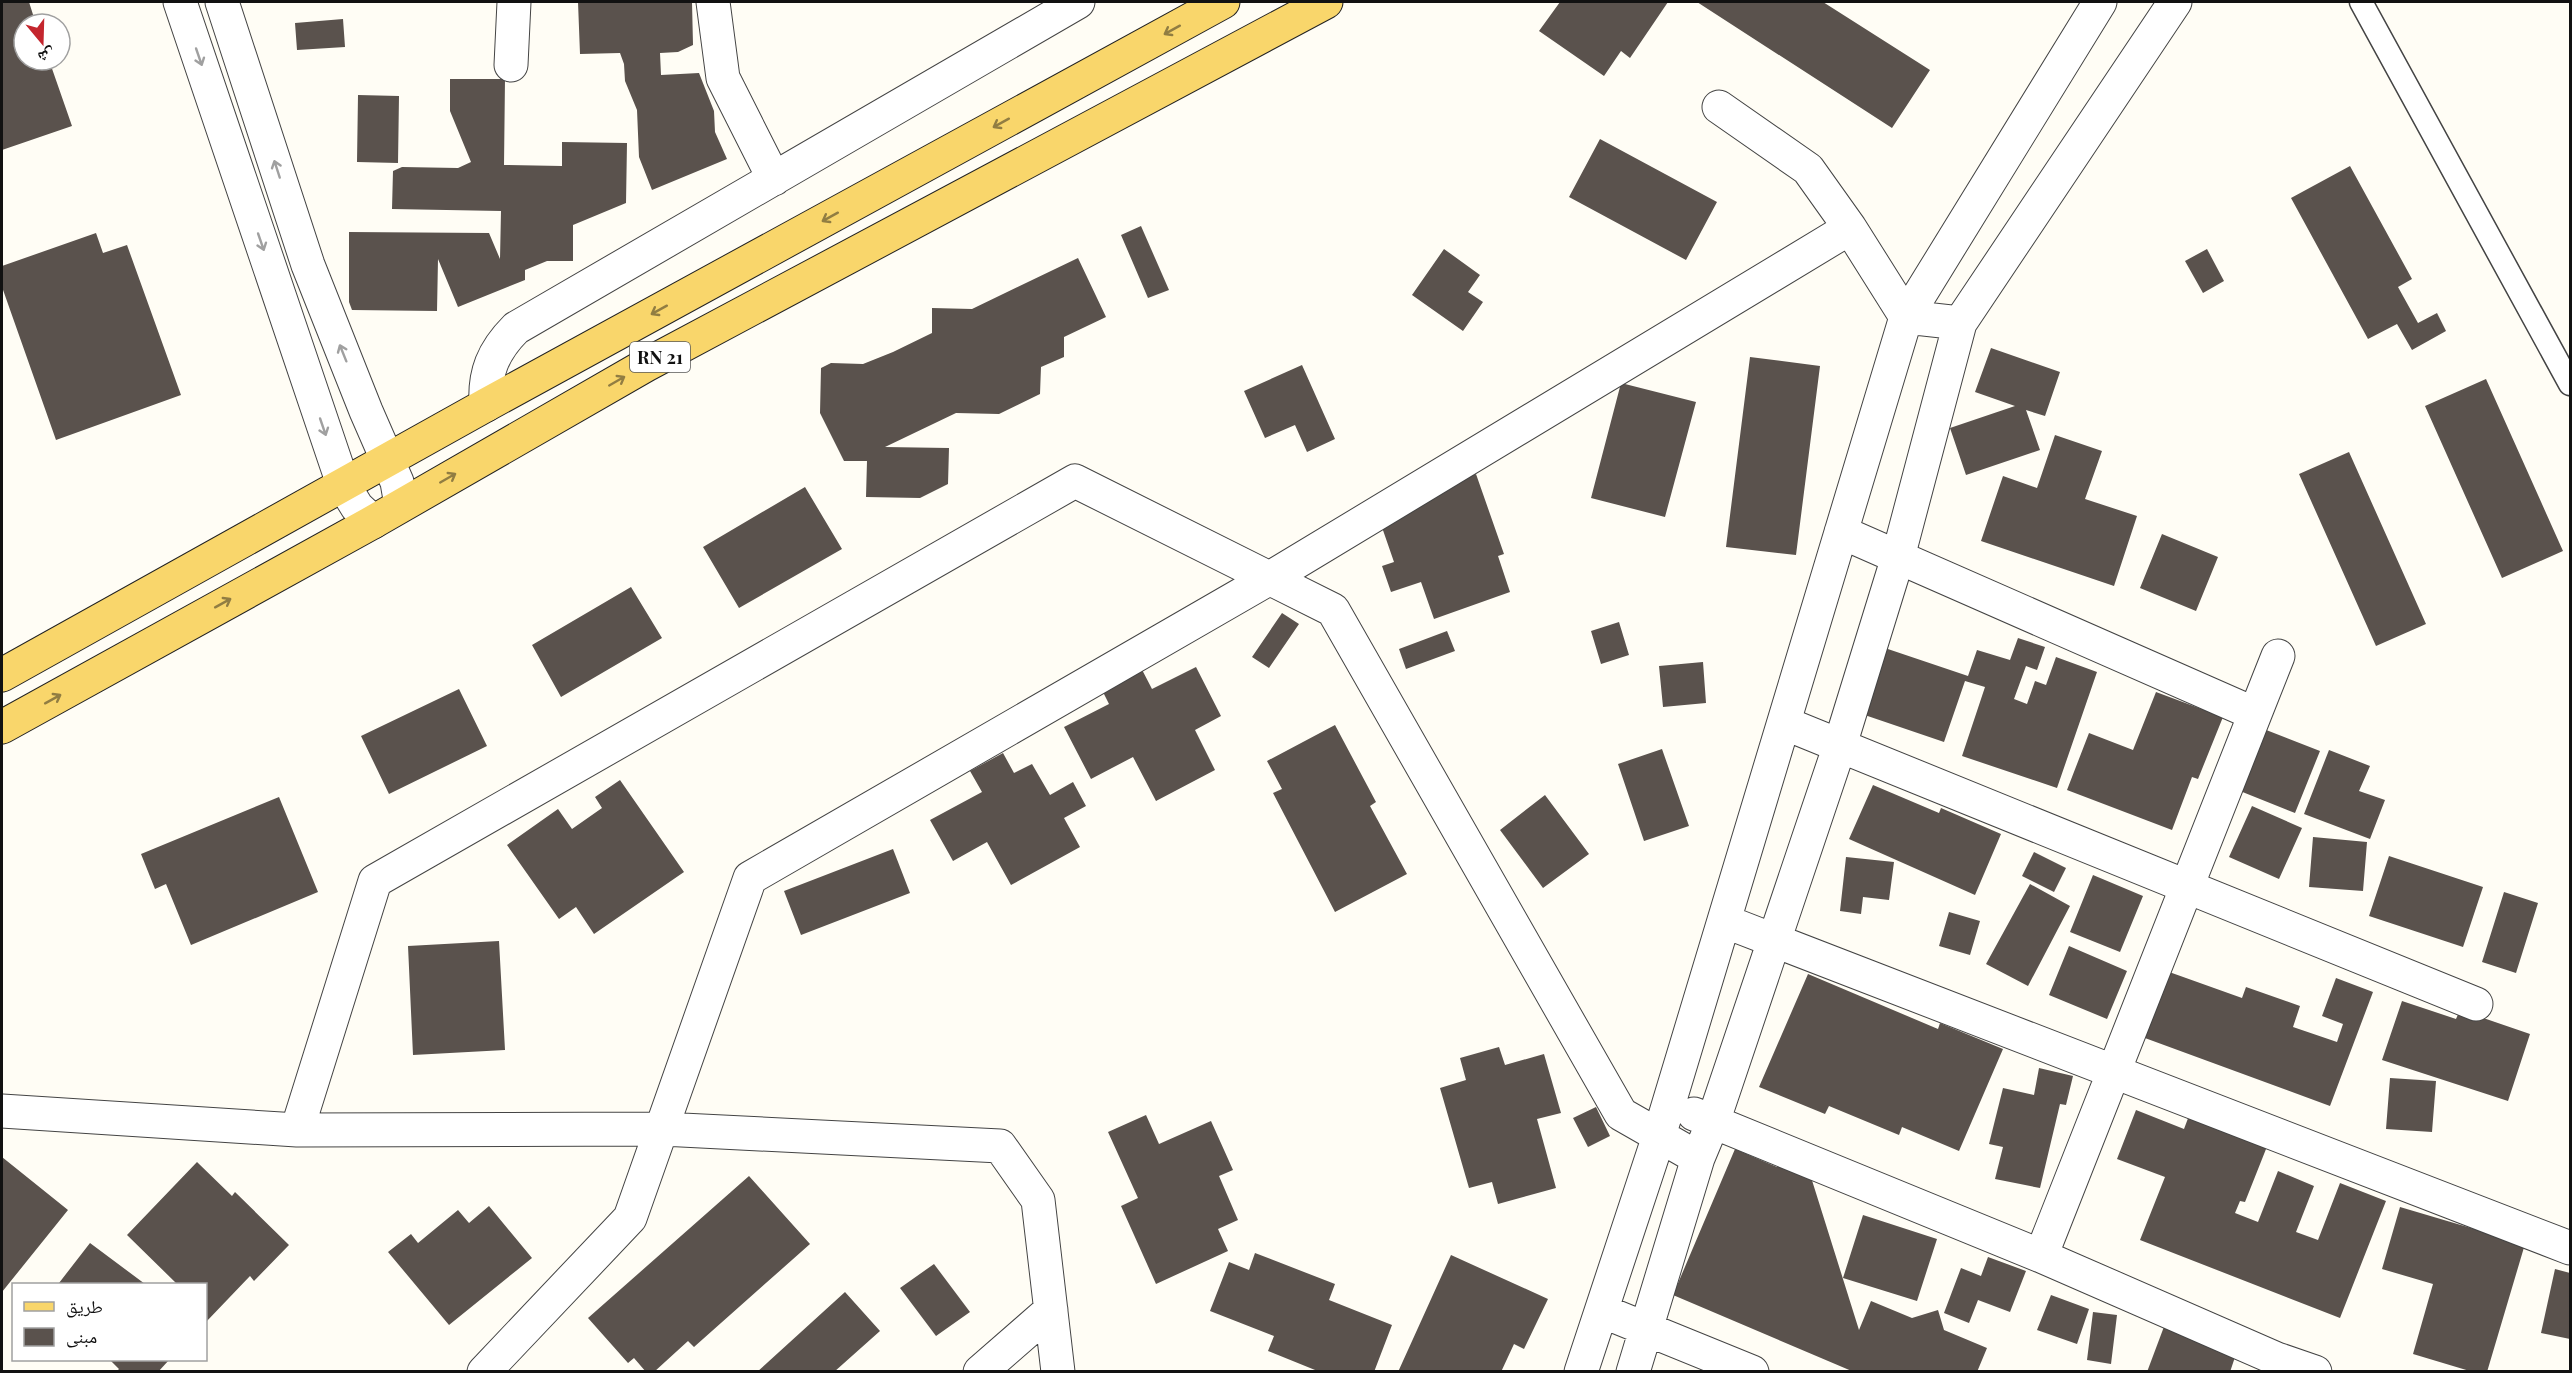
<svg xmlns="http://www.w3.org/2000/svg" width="2572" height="1373" viewBox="0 0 2572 1373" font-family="'Playfair Display','Noto Naskh Arabic',serif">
  <rect width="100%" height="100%" fill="#fffdf5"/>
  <!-- building -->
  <path fill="#5a524d" d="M 2,2 L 29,2 L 36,24 L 24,24 L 24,60 L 49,60 L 72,126 L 2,150 Z
    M 578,2 L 692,2 L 693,45 L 678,52 L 660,53 L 661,75 L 699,73 L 714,111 L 715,132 L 727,159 L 652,190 L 639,157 L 637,110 L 625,81 L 624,64 L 620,53 L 580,54 Z
    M 1560,2 L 1668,2 L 1630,58 L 1621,51 L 1604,76 L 1539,31 Z
    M 1697,2 L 1823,2 L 1930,70 L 1892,128 Z
    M 343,19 L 345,47 L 297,50 L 295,23 Z
    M 450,79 L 505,79 L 504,165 L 562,166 L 562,142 L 627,143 L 626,203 L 573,225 L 573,261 L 547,261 L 525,270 L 525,280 L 458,307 L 438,259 L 437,311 L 352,310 L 349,302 L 349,232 L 489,233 L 500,259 L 501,211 L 392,209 L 393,171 L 402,167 L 458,168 L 471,162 L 450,111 Z
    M 358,95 L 399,96 L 398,163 L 357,162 Z
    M 1600,139 L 1717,202 L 1686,260 L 1569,197 Z
    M 2350,166 L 2412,279 L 2398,287 L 2418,323 L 2437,313 L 2446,331 L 2412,350 L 2397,324 L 2368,339 L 2291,198 Z
    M 1141,226 L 1169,290 L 1148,298 L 1121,235 Z
    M 96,233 L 103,253 L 127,245 L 181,395 L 56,440 L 2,287 L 2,266 Z
    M 1444,249 L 1480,275 L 1468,292 L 1483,302 L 1463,331 L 1412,295 Z
    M 2207,249 L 2224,281 L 2203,293 L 2185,261 Z
    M 1078,258 L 1106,317 L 1064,337 L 1064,357 L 1041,367 L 1040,394 L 999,414 L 956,413 L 885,447 L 949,448 L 948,484 L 920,498 L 866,497 L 867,461 L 844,461 L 820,413 L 821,368 L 831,363 L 863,364 L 893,352 L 932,333 L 932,308 L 972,309 Z
    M 1991,348 L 2060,372 L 2045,416 L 2026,410 L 2040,450 L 1966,475 L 1950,428 L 2015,406 L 1975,392 Z
    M 1750,357 L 1820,366 L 1796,555 L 1726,547 Z
    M 1302,365 L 1335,439 L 1307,452 L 1295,425 L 1265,438 L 1244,391 Z
    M 2486,379 L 2563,551 L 2502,578 L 2425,406 Z
    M 1621,383 L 1696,402 L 1665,517 L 1591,498 Z
    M 2055,435 L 2102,451 L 2085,499 L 2137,516 L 2114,586 L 1981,541 L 2003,476 L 2037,488 Z
    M 2349,452 L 2426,624 L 2376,646 L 2299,474 Z
    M 1476,474 L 1504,554 L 1498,556 L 1510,592 L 1434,619 L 1421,582 L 1391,592 L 1382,566 L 1394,562 L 1376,510 Z
    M 805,487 L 842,549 L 739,608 L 703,547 Z
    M 2162,534 L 2218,557 L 2196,611 L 2140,588 Z
    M 631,587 L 662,638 L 561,697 L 532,645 Z
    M 1282,613 L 1299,624 L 1269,668 L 1252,657 Z
    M 1619,622 L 1629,655 L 1601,664 L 1591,631 Z
    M 1447,631 L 1455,651 L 1406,669 L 1399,649 Z
    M 2018,638 L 2045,647 L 2037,670 L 2026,666 L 2014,699 L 2027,704 L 2035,681 L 2046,685 L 2056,657 L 2097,672 L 2057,788 L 1962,756 L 1985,687 L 1965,681 L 1944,742 L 1850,710 L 1873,644 L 1968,676 L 1977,650 L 2010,660 Z
    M 1137,660 L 1152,689 L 1196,667 L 1221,716 L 1195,730 L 1215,770 L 1156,801 L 1133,757 L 1091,779 L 1064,727 L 1109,704 L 1097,680 Z
    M 1703,662 L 1706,703 L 1663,707 L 1659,666 Z
    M 459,689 L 487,746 L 389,794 L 361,736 Z
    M 2156,692 L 2223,717 L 2198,779 L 2192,777 L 2172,830 L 2067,790 L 2089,733 L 2133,750 Z
    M 1335,725 L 1376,802 L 1370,806 L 1407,874 L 1335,912 L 1273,793 L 1282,789 L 1267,761 Z
    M 2256,726 L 2320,751 L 2295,813 L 2230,787 Z
    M 1662,749 L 1689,826 L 1644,841 L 1618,764 Z
    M 2329,750 L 2370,766 L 2359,791 L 2385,800 L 2370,839 L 2304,814 Z
    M 1003,753 L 1014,773 L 1032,764 L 1050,795 L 1073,782 L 1086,806 L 1064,818 L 1080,847 L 1011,885 L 987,842 L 953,861 L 930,820 L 982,792 L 970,771 Z
    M 620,780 L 684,872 L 594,934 L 576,907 L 559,919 L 507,845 L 558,809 L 572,829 L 602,808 L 595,797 Z
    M 1873,785 L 1939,813 L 1941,808 L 2001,834 L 1975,895 L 1849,839 Z
    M 1545,795 L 1589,854 L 1543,888 L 1500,830 Z
    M 279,797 L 318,892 L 191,945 L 166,884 L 155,889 L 141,854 Z
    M 2252,806 L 2302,828 L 2279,879 L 2229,857 Z
    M 2313,837 L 2367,842 L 2363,891 L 2309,887 Z
    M 893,849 L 910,893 L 801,935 L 784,891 Z
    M 2034,852 L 2066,868 L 2054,892 L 2022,876 Z
    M 2389,856 L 2483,887 L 2463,947 L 2369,916 Z
    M 1846,857 L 1894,862 L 1889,900 L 1863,897 L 1861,914 L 1840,911 Z
    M 2093,875 L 2143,896 L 2120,952 L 2070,932 Z
    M 2030,884 L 2070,906 L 2028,986 L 1986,964 Z
    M 2504,892 L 2538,903 L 2516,973 L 2482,962 Z
    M 1949,912 L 1980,921 L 1970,955 L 1939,946 Z
    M 499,941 L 505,1050 L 413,1055 L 408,946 Z
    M 2069,946 L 2127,971 L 2107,1019 L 2049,995 Z
    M 2158,968 L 2242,998 L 2246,987 L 2300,1006 L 2293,1027 L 2337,1042 L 2343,1024 L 2322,1016 L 2336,978 L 2373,992 L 2330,1106 L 2134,1034 Z
    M 1808,974 L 1938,1029 L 1940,1023 L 2003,1049 L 1959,1151 L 1902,1127 L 1899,1135 L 1829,1106 L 1825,1114 L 1759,1087 Z
    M 2402,1001 L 2456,1019 L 2460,1010 L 2530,1034 L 2508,1101 L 2382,1060 Z
    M 1499,1047 L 1505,1065 L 1544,1054 L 1561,1113 L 1537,1119 L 1556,1188 L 1498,1204 L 1492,1182 L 1469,1188 L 1440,1088 L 1466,1080 L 1460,1058 Z
    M 2039,1068 L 2073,1076 L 2066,1105 L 2060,1104 L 2040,1188 L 1995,1179 L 2003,1147 L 1989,1144 L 2003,1088 L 2034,1095 Z
    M 2390,1078 L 2436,1081 L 2432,1132 L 2386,1129 Z
    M 1596,1107 L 1610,1136 L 1588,1147 L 1573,1118 Z
    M 2136,1110 L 2184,1129 L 2190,1113 L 2268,1144 L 2245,1202 L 2240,1201 L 2235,1213 L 2258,1222 L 2278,1171 L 2314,1186 L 2296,1232 L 2318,1240 L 2340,1183 L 2386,1201 L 2340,1318 L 2140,1240 L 2165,1177 L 2117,1159 Z
    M 1146,1115 L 1159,1144 L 1211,1121 L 1233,1170 L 1219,1176 L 1238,1220 L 1218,1229 L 1228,1251 L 1156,1284 L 1121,1206 L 1138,1198 L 1108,1132 Z
    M 1735,1149 L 1777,1167 L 1786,1163 L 1810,1174 L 1859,1330 L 1871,1301 L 1912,1318 L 1938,1310 L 1944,1330 L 1987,1348 L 1977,1372 L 1854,1372 L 1673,1295 Z
    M 2,1157 L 68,1210 L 2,1292 Z
    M 197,1162 L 232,1196 L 235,1192 L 289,1245 L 254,1281 L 250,1276 L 206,1322 L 206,1284 L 174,1284 L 176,1283 L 127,1235 Z
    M 749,1176 L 810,1244 L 694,1347 L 688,1341 L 654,1372 L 646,1372 L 634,1358 L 628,1363 L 588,1318 Z
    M 489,1206 L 532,1258 L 449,1325 L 388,1252 L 411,1234 L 418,1243 L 458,1210 L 469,1223 Z
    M 2400,1207 L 2525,1244 L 2487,1372 L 2473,1372 L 2413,1354 L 2433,1284 L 2382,1269 Z
    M 1863,1215 L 1937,1239 L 1917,1301 L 1843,1278 Z
    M 90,1243 L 145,1284 L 59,1283 Z
    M 1255,1253 L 1335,1284 L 1329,1300 L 1392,1325 L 1374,1372 L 1320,1372 L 1268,1351 L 1274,1336 L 1210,1311 L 1229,1262 L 1249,1270 Z
    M 1451,1255 L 1548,1299 L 1524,1349 L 1514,1344 L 1501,1372 L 1398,1372 Z
    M 1988,1257 L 2026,1271 L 2010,1312 L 1978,1300 L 1969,1323 L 1944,1313 L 1961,1268 L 1981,1276 Z
    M 934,1264 L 970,1312 L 936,1336 L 900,1288 Z
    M 2555,1269 L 2570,1273 L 2570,1339 L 2541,1333 Z
    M 845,1292 L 880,1331 L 834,1372 L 757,1372 Z
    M 2051,1295 L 2089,1309 L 2077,1344 L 2037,1330 Z
    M 2093,1312 L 2117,1315 L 2111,1364 L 2087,1360 Z
    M 2165,1324 L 2237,1351 L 2230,1372 L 2147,1372 Z
    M 110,1360 L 169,1360 L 158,1372 L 116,1372 L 119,1369 Z"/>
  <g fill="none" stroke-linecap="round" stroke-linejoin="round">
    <!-- service casing -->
    <g stroke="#444" stroke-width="25">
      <path id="service" d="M 2361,2 L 2570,384"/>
    </g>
    <!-- minor casing -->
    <g stroke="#444" stroke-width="35">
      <path id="minor" d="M 180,2 L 343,484 L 357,507 L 373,522
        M 222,2 L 308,265 L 366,411 L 397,482 L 401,505
        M 713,2 L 723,78 L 774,179
        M 511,65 L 514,2
        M 1719,107 L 1808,169 L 1850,228 L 1906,317 L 1960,323
        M 486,405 C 484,373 493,351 516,328 L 1078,2
        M 1841,532 L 2255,714 L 2278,656
        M 1784,723 L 2476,1004
        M 1724,921 L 2570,1248
        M 2,1111 L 297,1130 L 662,1129 L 1000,1146 L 1038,1200 L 1058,1372
        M 1694,1114 L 2041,1256 L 2277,1359 L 2315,1372
        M 297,1130 L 375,881 L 1075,481 L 1333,610 L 1621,1114 L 1698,1158
        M 2041,1256 L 2255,714
        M 1602,1311 L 1752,1372
        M 484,1372 L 630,1218 L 750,878 L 1270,578 L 1850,228
        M 980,1372 L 1051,1310
        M 1581,1372 L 1659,1136 L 1906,317 L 2100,2
        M 1633,1372 L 1698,1158 L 1713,1122 L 1840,745 L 1898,557 L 1960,323 L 2175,2"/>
    </g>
    <!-- primary casing -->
    <g stroke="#222" stroke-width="35">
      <path id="primary" d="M 2,675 L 486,405 L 1223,2
        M 2,727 L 373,522 L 646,365 L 1326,2"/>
    </g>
    <!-- service -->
    <use href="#service" stroke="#fff" stroke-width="22"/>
    <!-- minor -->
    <use href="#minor" stroke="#fff" stroke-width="33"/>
    <!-- primary -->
    <use href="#primary" stroke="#f9d66b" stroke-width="33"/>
  </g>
  <!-- one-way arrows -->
  <defs><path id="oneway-shaft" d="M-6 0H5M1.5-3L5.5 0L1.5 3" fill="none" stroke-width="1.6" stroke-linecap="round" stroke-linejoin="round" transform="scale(1.5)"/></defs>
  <g stroke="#917d42">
    <use href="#oneway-shaft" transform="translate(1172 30) rotate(151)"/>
    <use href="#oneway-shaft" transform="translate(1001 123) rotate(151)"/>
    <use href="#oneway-shaft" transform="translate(830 217) rotate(151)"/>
    <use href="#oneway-shaft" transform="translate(659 310) rotate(151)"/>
    <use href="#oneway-shaft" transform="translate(617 381) rotate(-30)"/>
    <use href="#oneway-shaft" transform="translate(448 478) rotate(-30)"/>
    <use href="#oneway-shaft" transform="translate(223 603) rotate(-29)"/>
    <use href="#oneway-shaft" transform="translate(53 699) rotate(-29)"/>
  </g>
  <g stroke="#a0a0a0">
    <use href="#oneway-shaft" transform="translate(199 57) rotate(71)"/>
    <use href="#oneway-shaft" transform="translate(277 169) rotate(-108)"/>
    <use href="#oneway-shaft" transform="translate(261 242) rotate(71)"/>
    <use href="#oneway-shaft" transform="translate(343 353) rotate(-112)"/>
    <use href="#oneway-shaft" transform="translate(323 427) rotate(71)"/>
  </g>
  <g text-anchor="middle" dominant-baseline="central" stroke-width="6" stroke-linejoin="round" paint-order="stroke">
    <!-- shield labels -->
    <rect fill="#fff" stroke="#585858" stroke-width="1.5" x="630" y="342" width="60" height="30" rx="4.5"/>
    <g font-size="18" font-weight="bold" fill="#111">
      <text x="660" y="357">RN 21</text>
    </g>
  </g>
  <!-- border -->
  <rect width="2572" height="1373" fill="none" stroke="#111111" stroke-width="6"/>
  <!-- legend -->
  <rect x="12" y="1283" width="195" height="78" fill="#ffffff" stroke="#a0a0a0" stroke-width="1.5"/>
  <rect x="24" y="1302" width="30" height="9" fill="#f9d66b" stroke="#a0a0a0" stroke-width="1.5"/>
  <text x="66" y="1313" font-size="18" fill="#111111">طريق</text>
  <rect x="24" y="1328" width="30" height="18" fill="#5a524d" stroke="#a0a0a0" stroke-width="1.5"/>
  <text x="66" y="1343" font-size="18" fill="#111111">مبنى</text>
  <!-- north arrow -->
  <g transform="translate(42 42) rotate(161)"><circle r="28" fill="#ffffff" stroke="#a0a0a0" stroke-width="1.5"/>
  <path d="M0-4.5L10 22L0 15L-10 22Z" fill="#c4262e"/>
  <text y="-9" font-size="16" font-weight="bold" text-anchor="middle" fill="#111111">ش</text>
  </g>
</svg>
